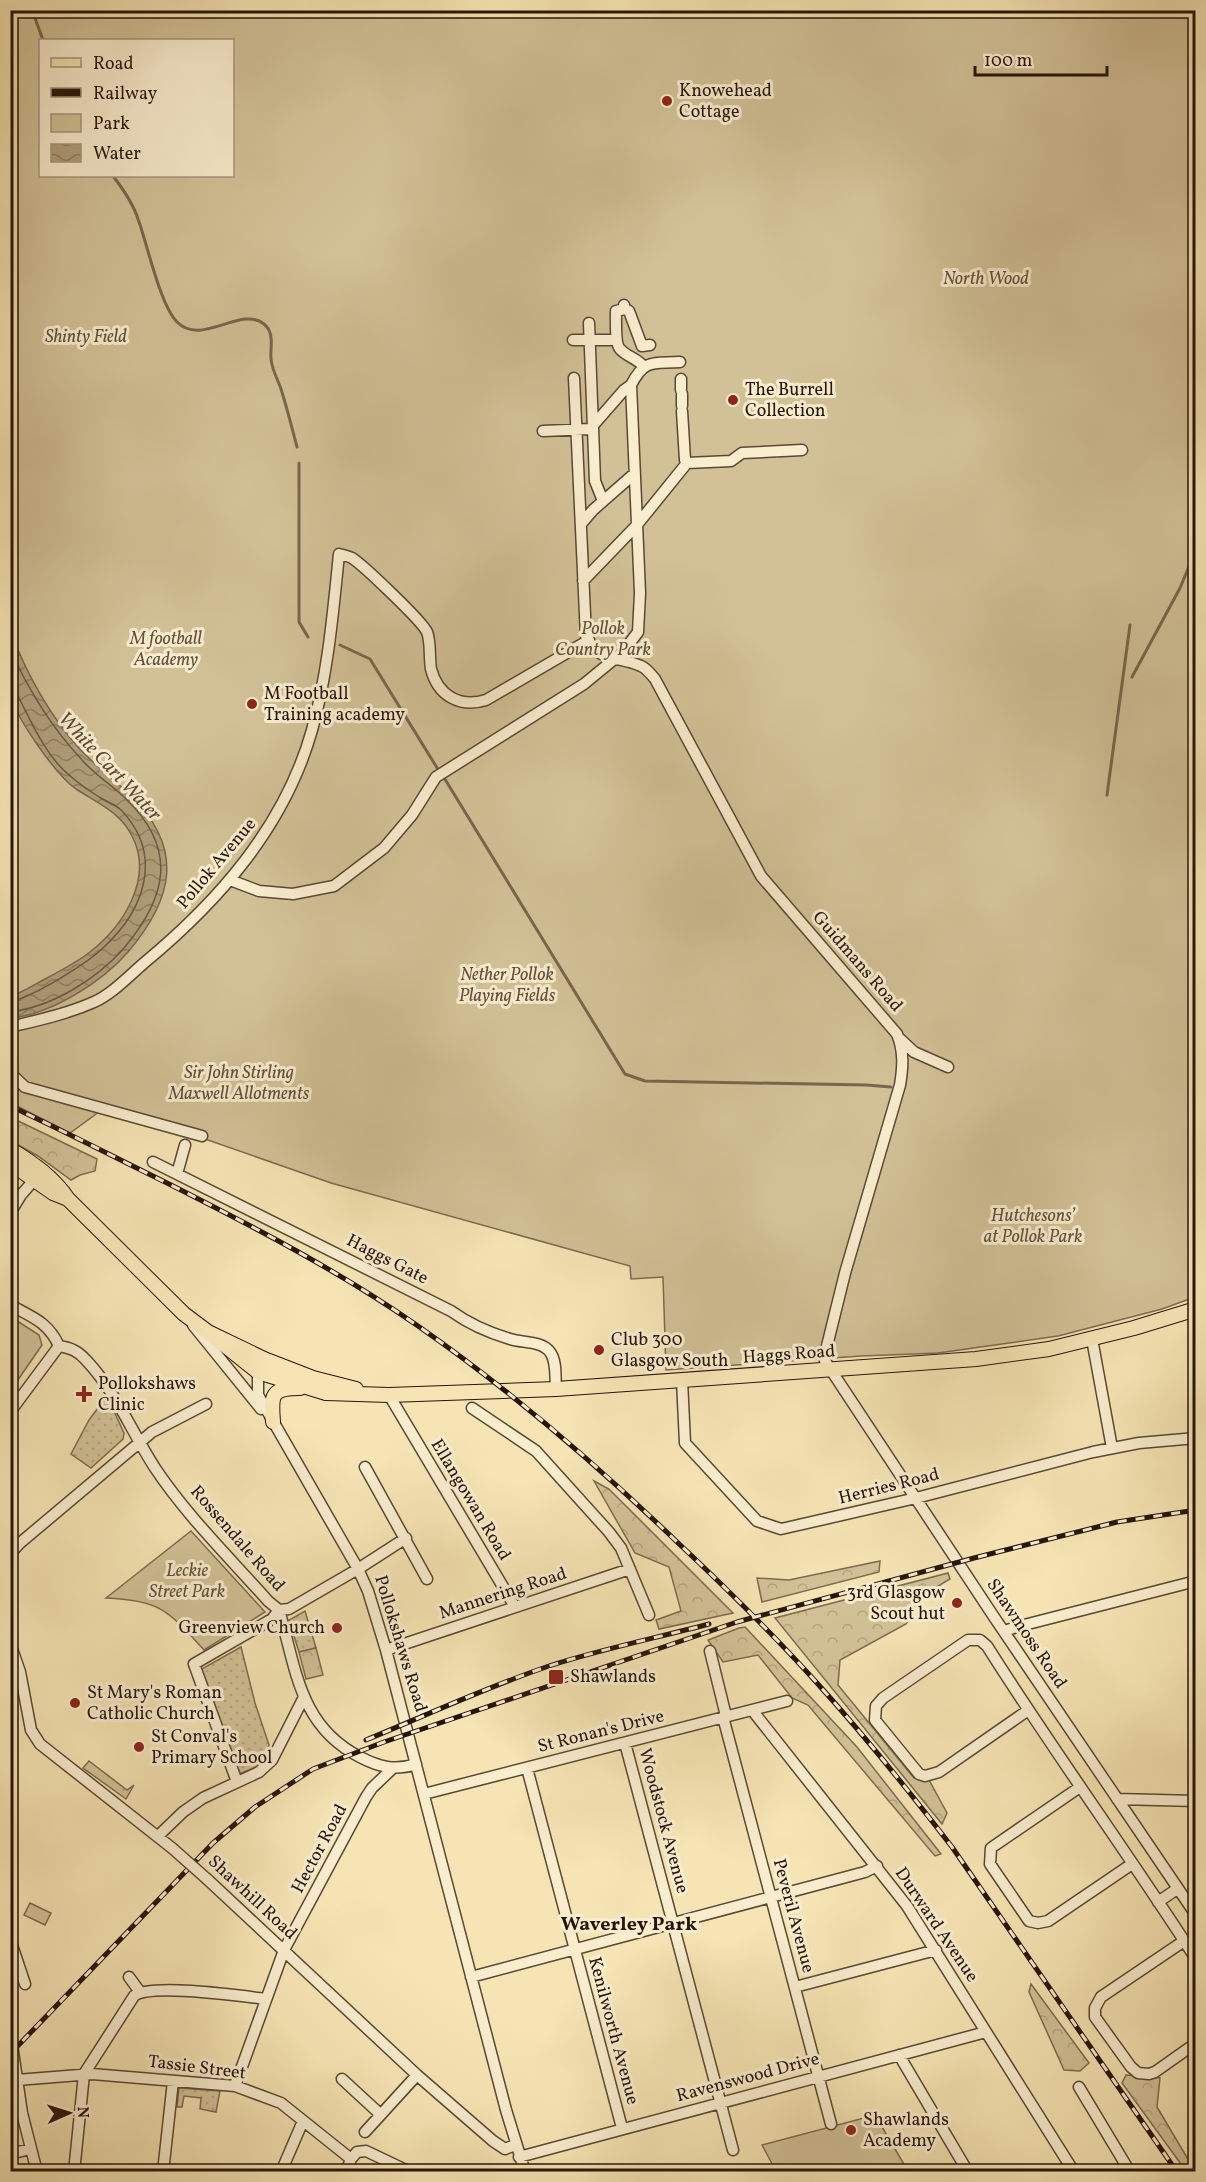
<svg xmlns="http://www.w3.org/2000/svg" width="1206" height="2182" viewBox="0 0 1206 2182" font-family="Vollkorn,serif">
  <defs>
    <pattern id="grass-dots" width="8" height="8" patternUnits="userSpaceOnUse" patternTransform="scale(1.5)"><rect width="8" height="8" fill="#d2c197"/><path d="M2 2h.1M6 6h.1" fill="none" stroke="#b4a581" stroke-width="1.8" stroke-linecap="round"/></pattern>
    <pattern id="forest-crowns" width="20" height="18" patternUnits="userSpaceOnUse" patternTransform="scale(1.5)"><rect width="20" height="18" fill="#d2c197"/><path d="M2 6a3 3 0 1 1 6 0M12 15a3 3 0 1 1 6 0" fill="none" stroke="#b4a581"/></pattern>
    <pattern id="water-waves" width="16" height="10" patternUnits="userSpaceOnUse" patternTransform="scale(1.5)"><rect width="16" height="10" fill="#af9e7a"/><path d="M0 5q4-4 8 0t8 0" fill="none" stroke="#8e8062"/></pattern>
  </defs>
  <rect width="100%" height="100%" fill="#f6e4b4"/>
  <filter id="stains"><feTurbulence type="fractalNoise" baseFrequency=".00333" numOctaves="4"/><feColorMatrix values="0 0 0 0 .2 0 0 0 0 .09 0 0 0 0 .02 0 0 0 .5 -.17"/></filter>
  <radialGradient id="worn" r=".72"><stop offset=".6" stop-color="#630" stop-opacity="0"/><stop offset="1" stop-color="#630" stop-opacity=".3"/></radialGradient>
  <!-- grass -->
  <path fill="url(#grass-dots)" stroke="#7c6b50" stroke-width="1.5" d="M 107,1396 L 124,1433 L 123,1439 L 91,1468 L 71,1454 L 89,1420 Z
    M 305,1611 L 316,1648 L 299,1652 L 289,1620 Z
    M 241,1647 L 255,1703 L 269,1745 L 265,1760 L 257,1767 L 239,1774 L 200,1670 Z
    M 179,2088 L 220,2091 L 216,2112 L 200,2109 L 201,2098 L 184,2096 L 182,2107 L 177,2107 Z"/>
  <!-- forest -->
  <path fill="url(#forest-crowns)" stroke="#7c6b50" stroke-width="1.5" d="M 10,1117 L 97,1159 L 95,1171 L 80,1175 L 71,1180 L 38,1156 L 11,1141 Z
    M 594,1481 L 609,1489 L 733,1613 L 659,1629 L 656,1620 L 681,1611 L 669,1567 L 635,1553 Z
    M 880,1561 L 879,1572 L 762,1602 L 757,1578 L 789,1580 Z
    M 948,1573 L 950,1579 L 925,1594 L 906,1624 L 840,1660 L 838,1685 L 914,1778 L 929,1780 L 947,1813 L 942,1824 L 775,1618 Z
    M 745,1627 L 857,1747 L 941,1854 L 935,1856 L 808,1705 L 792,1698 L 758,1655 L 723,1662 L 708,1640 L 739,1628 Z
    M 316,1648 L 323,1675 L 306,1679 L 299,1652 Z
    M 89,1761 L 127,1790 L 134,1785 L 126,1799 L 83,1768 Z
    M 1031,1984 L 1089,2063 L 1080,2071 L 1064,2070 L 1029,1992 Z
    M 1126,2075 L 1160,2078 L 1157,2107 L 1195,2171 L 1186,2171 L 1122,2083 Z"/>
  <!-- park -->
  <path fill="#d2c197" stroke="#7c6b50" stroke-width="1.5" fill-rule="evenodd" d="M 11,11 L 1195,11 L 1195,1297 L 1162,1309 L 1058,1336 L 938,1353 L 861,1356 L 666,1370 L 663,1277 L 631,1279 L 630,1266 L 331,1183 L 182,1131 L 103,1109 L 70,1133 L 11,1103 ZM 40,40 L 232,40 L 232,176 L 40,176 Z
    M 11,1317 L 39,1335 L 42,1345 L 11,1390 Z
    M 191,1531 L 265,1612 L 204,1650 C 168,1611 161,1600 106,1598 Z
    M 30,1903 L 51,1913 L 45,1925 L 24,1915 Z
    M 875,2115 L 908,2171 L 776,2171 L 762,2145 Z"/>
  <!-- water -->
  <path fill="url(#water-waves)" stroke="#78674d" stroke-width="1.5" d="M 11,633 C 27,674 48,713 78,747 C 94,765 114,779 131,796 C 185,849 173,899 128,952 C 101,983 51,1014 11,1018 L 11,996 C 24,992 35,984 47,978 C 62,970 77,962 90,952 C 123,926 153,880 133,838 C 121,812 99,804 76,789 C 56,775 14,716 10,692 C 8,673 10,652 11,633 Z"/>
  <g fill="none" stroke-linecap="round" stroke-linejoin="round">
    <!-- shore -->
    <path stroke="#6a5a42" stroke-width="1.5" d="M 10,649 C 28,689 51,727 82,760 C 95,775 112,785 126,799 C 178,849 167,897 124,948 C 97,979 52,1007 10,1012
      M 10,693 L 18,696 C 30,719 40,743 57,763 C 69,777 84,787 99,797 C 107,802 117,805 122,811 C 164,856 144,910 104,947 C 89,962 31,999 10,1001"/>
    <!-- stream -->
    <path stroke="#78674d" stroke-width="3" d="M 32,10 L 43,40
      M 113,176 C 123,189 133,203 138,219 C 147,243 160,305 177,322 C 202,347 241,305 264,324 C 275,333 270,347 271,359 C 272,370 278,380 281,389 C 287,408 292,428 297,447
      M 299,463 L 299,622 L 308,637
      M 340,645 L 370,659 L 439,771
      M 1132,677 L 1180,588 L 1196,550
      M 443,776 L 625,1074 L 645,1081 L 866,1085 L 891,1087
      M 1107,795 L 1130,625"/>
    <!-- minor casing -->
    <g stroke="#594934" stroke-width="13">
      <path id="minor" d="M 624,305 L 625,309 L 629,311 L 642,346 L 650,345
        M 625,309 L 616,311 C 616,319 615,344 620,349 C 627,357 637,358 644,367
        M 589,323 L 595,481 L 603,501
        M 573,340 L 616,340
        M 574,378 L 586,636 C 600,664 617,655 641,666 C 646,668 651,674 655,679 L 761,876 L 897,1034 C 904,1051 903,1067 900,1085 L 845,1273 L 825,1354 L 825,1361 L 994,1617 L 1196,1915
        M 681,379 L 681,390
        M 682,394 L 682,406
        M 682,411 L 685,460 L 687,463
        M 543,431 L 590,429 L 624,390 L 631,385
        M 581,524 L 593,510 L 634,474
        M 583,581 L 636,526 L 687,463 L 731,461 L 742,453 L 802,450
        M 230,880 L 259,891 L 293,894 L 334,886 L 384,848 L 412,815 L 436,777 L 584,684 L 623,652 L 638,632 L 640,593 L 631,385 C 645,358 653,364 680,362
        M 10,1027 C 39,1020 67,1014 94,1002 C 112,994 129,976 144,963 C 219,901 285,826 312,730 C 328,673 333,613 339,554 C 343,555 348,556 352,558 C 363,565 422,621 427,632 C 431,642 429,657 431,669 C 438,696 460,708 486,700 L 589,640
        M 900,1039 L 914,1052 L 948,1067
        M 10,1073 L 25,1087 L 202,1136
        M 153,1162 L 451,1311 C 469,1324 490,1333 510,1339 C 523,1343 542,1341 550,1352 C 557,1361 555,1377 556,1389
        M 177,1174 L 185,1145
        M 10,1213 L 21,1195 L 35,1179
        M 10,1305 C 32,1317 48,1322 59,1346
        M 193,1325 L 261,1409
        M 1092,1339 L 1112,1448
        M 59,1346 C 71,1348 78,1351 86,1360 C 117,1393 131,1431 155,1468 C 187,1516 230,1558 268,1601 L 279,1610 C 296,1668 299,1726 360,1757 C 379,1767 395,1771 416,1764
        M 261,1367 L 258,1372 L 258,1395 L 358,1569 L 368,1591 L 386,1650 L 506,2110 L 525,2172
        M 682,1380 L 685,1443 L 757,1521 L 781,1529 L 916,1498 L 1093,1452 L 1139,1443 L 1196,1438
        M 389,1395 L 515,1607
        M 472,1408 L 536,1451 L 609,1532 L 621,1548 L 649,1615
        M 10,1412 L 59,1346
        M 365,1467 L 427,1579
        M 10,1554 L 20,1543 L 152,1432 L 206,1404
        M 1004,1631 L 1020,1626 L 1196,1581
        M 10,1643 L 20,1672 L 31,1730 L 40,1744 L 172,1848
        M 386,1650 L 630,1569
        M 710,1651 L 726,1716
        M 752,1710 L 907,1906 L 1074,2172
        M 1027,1711 L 939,1772 L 925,1776 L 919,1774 L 875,1720 L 876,1706 L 883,1698 L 968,1640 L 980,1640 L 987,1646 C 1054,1752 1128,1853 1196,1959
        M 723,1717 L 831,2124
        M 625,1743 L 733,2150
        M 527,1768 L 622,2128
        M 237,1782 L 194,1664 L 272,1619 L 279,1610 L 289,1609 L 358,1569 L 406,1538
        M 1080,1787 L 991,1848 L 990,1864 L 1029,1921 L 1038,1923 L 1048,1921 L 1132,1864
        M 424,1794 L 787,1701
        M 1117,1799 L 1196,1801
        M 158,1836 L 183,1812 L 203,1798 L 259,1772 L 272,1760 L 304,1697
        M 207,1879 L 417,2075 L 493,2141 L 505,2149 L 515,2145
        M 1158,1902 L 1177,1889
        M 10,1939 L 25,1984
        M 1184,1941 L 1101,1997 L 1095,2008 L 1095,2017 L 1131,2067 L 1138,2073 L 1149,2074 L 1155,2072 L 1196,2043
        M 129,1977 L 140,1992
        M 471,1977 L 865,1872 L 877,1866
        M 795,1987 L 936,1950
        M 10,2031 L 22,2113 L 37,2172
        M 899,2055 L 968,2172
        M 342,2079 L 380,2114
        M 17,2080 L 92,2074 L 235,2086 L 281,2103 L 351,2159
        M 235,2086 L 284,1950 L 366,1797 L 372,1788 L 393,1768
        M 1079,2087 L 1130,2172
        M 365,2132 L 417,2075
        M 10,2154 L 30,2149
        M 519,2157 L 986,2032
        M 74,2172 L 84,2074 L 134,1996 C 150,1983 242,1996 266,1999
        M 163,2172 L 173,2081
        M 281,2172 L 303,2121
        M 346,2172 L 351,2159 L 357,2152 L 366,2151 L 410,2172"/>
    </g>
    <!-- major casing -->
    <g stroke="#251509" stroke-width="16">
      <path id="major" d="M 10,1149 C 33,1163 53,1177 68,1199 L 184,1314 L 208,1332 L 264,1359 L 313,1378 L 356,1389
        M 10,1163 L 53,1193 L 68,1199
        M 208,1332 L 258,1372 L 326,1393 L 389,1395 L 556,1389 L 976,1359 L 1049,1349 L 1134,1328 L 1196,1309
        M 273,1422 C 271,1396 270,1388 300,1388"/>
    </g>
    <!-- minor -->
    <use href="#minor" stroke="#f9edce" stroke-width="10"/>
    <!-- major -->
    <use href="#major" stroke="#f6e4b4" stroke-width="14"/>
    <!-- rail casing -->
    <g stroke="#251509" stroke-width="5">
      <path id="rail" d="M 10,1106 C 64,1131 116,1158 169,1184 C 254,1227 339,1271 418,1326 C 510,1390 594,1462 675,1540 C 724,1586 772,1633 817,1683 C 864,1735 909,1791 952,1847 L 1177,2172
        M 366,1740 C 427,1715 487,1687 549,1666 C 602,1649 656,1638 709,1624
        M 10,2054 L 213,1843 L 255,1807 L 313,1769 L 384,1742 L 737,1622 L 974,1558 L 1117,1522 L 1196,1510"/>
    </g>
    <!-- rail -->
    <use href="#rail" stroke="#f9edce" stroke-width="3" stroke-dasharray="9" stroke-linecap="butt"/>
    <!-- minor-bridge casing -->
    <g stroke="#594934" stroke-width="13" stroke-linecap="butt">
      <path id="minor-bridge" d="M 172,1848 L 207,1879"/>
    </g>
    <!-- minor-bridge -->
    <use href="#minor-bridge" stroke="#f9edce" stroke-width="10"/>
  </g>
  <!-- markers -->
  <g fill="#8f2418" stroke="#f9edce" stroke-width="2">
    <circle cx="667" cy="101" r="6"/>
    <circle cx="733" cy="400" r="6"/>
    <circle cx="252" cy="704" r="6"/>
    <circle cx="599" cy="1350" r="6"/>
    <path d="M81 1385h6v6h6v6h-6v6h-6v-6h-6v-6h6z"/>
    <circle cx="957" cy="1603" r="6"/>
    <circle cx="337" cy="1628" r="6"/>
    <rect x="548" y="1669" width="16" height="16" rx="3"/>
    <circle cx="75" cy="1703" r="6"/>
    <circle cx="139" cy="1747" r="6"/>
    <circle cx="851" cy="2130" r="6"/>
  </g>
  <g text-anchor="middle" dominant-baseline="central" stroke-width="6" stroke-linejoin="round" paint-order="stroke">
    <!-- poi labels -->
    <g font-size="18" fill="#251509" stroke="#f9edce" text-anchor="start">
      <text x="679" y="91">Knowehead<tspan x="679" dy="21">Cottage</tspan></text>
      <text x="745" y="390">The Burrell<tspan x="745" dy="21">Collection</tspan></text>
      <text x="264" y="694">M Football<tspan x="264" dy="21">Training academy</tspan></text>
      <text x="611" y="1340">Club 300<tspan x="611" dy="21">Glasgow South</tspan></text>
      <text x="98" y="1384">Pollokshaws<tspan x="98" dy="21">Clinic</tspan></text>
      <text x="945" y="1593" text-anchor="end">3rd Glasgow<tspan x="945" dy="21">Scout hut</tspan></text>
      <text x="325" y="1628" text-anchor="end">Greenview Church</text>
      <text x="570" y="1677">Shawlands</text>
      <text x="87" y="1693">St Mary's Roman<tspan x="87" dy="21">Catholic Church</tspan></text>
      <text x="151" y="1737">St Conval's<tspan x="151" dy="21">Primary School</tspan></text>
      <text x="863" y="2120">Shawlands<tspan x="863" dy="21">Academy</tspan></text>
    </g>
    <!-- park labels -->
    <g font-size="18" font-style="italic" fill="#62513b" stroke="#f9edce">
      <text x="986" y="279">North Wood</text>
      <text x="86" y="337">Shinty Field</text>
      <text x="603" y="629">Pollok<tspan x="603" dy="21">Country Park</tspan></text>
      <text x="166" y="639">M football<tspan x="166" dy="21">Academy</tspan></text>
      <text x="507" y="975">Nether Pollok<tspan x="507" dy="21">Playing Fields</tspan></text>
      <text x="239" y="1073">Sir John Stirling<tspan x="239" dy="21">Maxwell Allotments</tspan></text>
      <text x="1033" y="1216">Hutchesons’<tspan x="1033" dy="21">at Pollok Park</tspan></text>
      <text x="187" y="1571">Leckie<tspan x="187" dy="21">Street Park</tspan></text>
    </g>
    <!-- street labels -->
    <g font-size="18" fill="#251509" stroke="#f9edce">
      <text transform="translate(217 864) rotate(-50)">Pollok Avenue</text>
      <text transform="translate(857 962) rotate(49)">Guidmans Road</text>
      <text transform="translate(387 1260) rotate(27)">Haggs Gate</text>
      <text transform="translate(789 1355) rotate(-4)">Haggs Road</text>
      <text transform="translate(889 1487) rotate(-14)">Herries Road</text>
      <text transform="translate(470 1500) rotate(59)">Ellangowan Road</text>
      <text transform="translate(237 1539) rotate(49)">Rossendale Road</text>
      <text transform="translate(503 1594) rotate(-18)">Mannering Road</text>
      <text transform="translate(1026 1634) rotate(56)">Shawmoss Road</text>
      <text transform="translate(400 1644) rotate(73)">Pollokshaws Road</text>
      <text transform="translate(601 1732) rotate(-14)">St Ronan's Drive</text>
      <text transform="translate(663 1821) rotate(75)">Woodstock Avenue</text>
      <text transform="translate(320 1849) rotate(-62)">Hector Road</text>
      <text transform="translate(252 1898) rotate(43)">Shawhill Road</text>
      <text transform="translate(793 1916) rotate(75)">Peveril Avenue</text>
      <text transform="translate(936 1925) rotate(56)">Durward Avenue</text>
      <text transform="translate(613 2031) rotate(75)">Kenilworth Avenue</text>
      <text transform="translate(197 2068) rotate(7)">Tassie Street</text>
      <text transform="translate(748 2078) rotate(-15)">Ravenswood Drive</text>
    </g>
    <!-- water labels -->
    <g font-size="20" font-style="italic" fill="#5c4c36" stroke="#f9edce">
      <text transform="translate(109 767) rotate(47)">White Cart Water</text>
    </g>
    <!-- neighbourhood labels -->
    <g font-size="20" font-weight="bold" fill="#251509" stroke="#f9edce">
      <text x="629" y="1925">Waverley Park</text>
    </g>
  </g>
  <!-- margin -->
  <rect width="1206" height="2182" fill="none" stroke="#f6e4b4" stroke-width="36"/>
  <rect x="12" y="12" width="1182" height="2158" fill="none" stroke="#251509" stroke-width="3"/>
  <rect x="18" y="18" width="1170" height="2146" fill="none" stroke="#251509" stroke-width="1.5"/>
  <!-- legend -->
  <rect x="39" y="39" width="195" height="138" fill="#f9edce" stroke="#a4977f" stroke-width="1.5"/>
  <rect x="51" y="58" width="30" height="9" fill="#f6e4b4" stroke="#a4977f" stroke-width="1.5"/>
  <text x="93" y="69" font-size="18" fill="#251509">Road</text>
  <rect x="51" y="88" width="30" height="9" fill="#251509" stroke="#a4977f" stroke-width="1.5"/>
  <text x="93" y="99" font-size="18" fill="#251509">Railway</text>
  <rect x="51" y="114" width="30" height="18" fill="#d2c197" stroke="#a4977f" stroke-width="1.5"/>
  <text x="93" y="129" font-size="18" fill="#251509">Park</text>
  <rect x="51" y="144" width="30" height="18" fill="url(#water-waves)" stroke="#a4977f" stroke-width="1.5"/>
  <text x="93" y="159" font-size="18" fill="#251509">Water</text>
  <!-- north arrow -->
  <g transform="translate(69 2113) rotate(87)" stroke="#f9edce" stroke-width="4.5" paint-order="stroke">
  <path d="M0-4.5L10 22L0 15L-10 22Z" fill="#251509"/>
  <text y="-9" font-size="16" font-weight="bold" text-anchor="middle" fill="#251509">N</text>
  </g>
  <!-- scale -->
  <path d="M975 66v9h132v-9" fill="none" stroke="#251509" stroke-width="3"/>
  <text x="984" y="66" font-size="18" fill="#251509" stroke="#f9edce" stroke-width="4.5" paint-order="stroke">100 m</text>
  <rect width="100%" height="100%" filter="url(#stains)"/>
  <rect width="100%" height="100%" fill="url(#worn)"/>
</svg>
